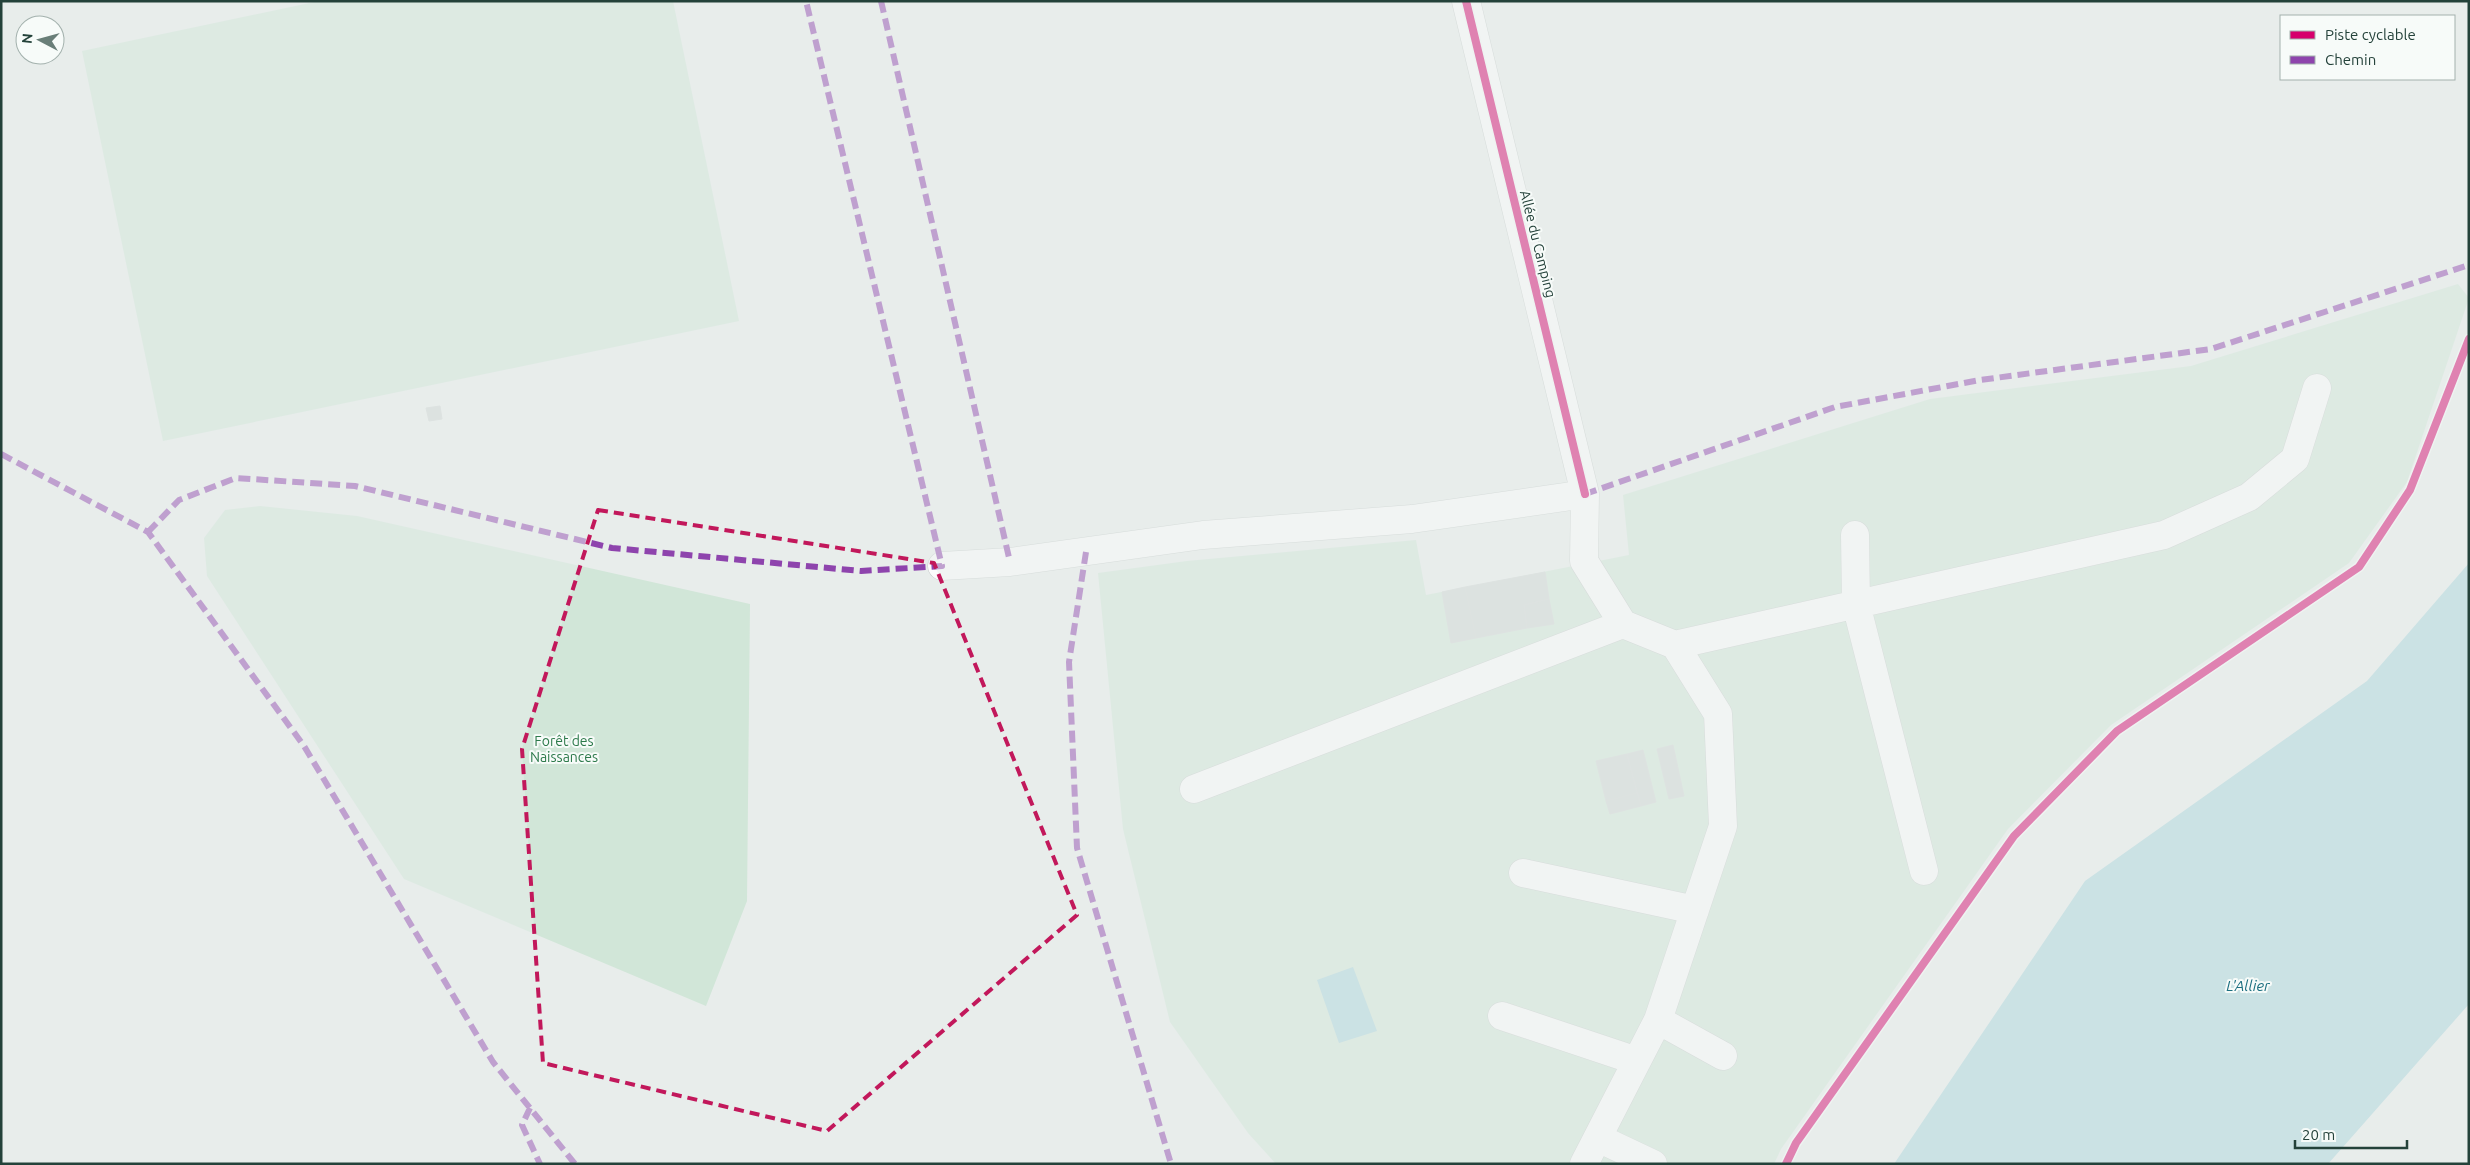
<svg xmlns="http://www.w3.org/2000/svg" width="2470" height="1165" viewBox="0 0 2470 1165" font-family="Ubuntu,sans-serif">
  <rect width="100%" height="100%" fill="#e8edeb"/>
  <!-- green -->
  <path fill="#d1e6d8" d="M 319,1 L 673,1 L 739,321 L 163,441 L 82,51 Z
    M 2458,284 L 2469,298 L 2407,482 L 2349,563 L 2111,725 L 2008,829 L 1781,1149 L 1774,1164 L 1276,1164 L 1248,1133 L 1170,1022 L 1123,829 L 1098,573 L 1187,561 L 1416,540 L 1426,595 L 1629,555 L 1623,495 L 1930,399 L 2191,366 Z
    M 260,506 L 357,516 L 750,604 L 747,901 L 706,1006 L 404,879 L 207,576 L 204,538 L 225,510 Z"/>
  <!-- water -->
  <path fill="#a9d4db" d="M 2469,563 L 2469,1004 L 2328,1164 L 1894,1164 L 2085,881 L 2367,681 Z
    M 1353,967 L 1377,1031 L 1339,1043 L 1317,980 Z"/>
  <!-- building -->
  <path fill="#cfd4d2" stroke="#d1d6d4" d="M 440,406 L 442,419 L 429,421 L 426,408 Z
    M 1545,572 L 1549,599 L 1524,605 L 1527,628 L 1476,638 L 1465,587 Z
    M 1465,587 L 1476,638 L 1451,643 L 1442,592 Z
    M 1549,599 L 1554,624 L 1527,628 L 1524,605 Z
    M 1673,745 L 1684,796 L 1669,799 L 1657,749 Z
    M 1643,750 L 1656,802 L 1641,806 L 1627,754 Z
    M 1627,754 L 1637,793 L 1606,801 L 1596,761 Z
    M 1637,793 L 1641,806 L 1610,814 L 1606,801 Z"/>
  <g fill="none" stroke-linecap="round" stroke-linejoin="round">
    <!-- minor casing -->
    <g stroke="#c5cac8" stroke-width="29">
      <path id="minor" d="M 1466,1 L 1585,494 L 1584,561 L 1623,624 L 1675,645 L 1718,714 L 1723,826 L 1658,1020 L 1584,1164
        M 1855,535 L 1856,604 L 1924,871
        M 942,566 L 1010,562 L 1203,535 L 1412,519 L 1585,494
        M 1675,645 L 2164,535 L 2249,497 L 2295,459 L 2317,388
        M 1194,789 L 1623,624
        M 1523,873 L 1695,910
        M 1502,1016 L 1637,1061
        M 1658,1020 L 1723,1056
        M 1598,1138 L 1653,1164"/>
    </g>
    <!-- minor -->
    <use href="#minor" stroke="#fcfcfc" stroke-width="28"/>
    <!-- quiet -->
    <path stroke="#8e44ad" stroke-width="6" stroke-dasharray="12 6" stroke-linecap="butt" d="M 881,1 L 1010,562
      M 1,454 L 148,532 L 304,746 L 493,1062 L 575,1164
      M 1585,494 L 1835,407 L 1980,380 L 2211,349 L 2469,265
      M 148,532 L 179,500 L 236,478 L 355,486 L 612,548 L 861,571 L 942,566 L 806,1
      M 1086,552 L 1069,662 L 1077,848 L 1171,1164
      M 530,1108 L 522,1125 L 540,1164"/>
    <!-- cycleway casing -->
    <g stroke="#f7fbf9" stroke-width="11">
      <path id="cycleway" d="M 1466,1 L 1585,494
        M 1786,1164 L 1796,1143 L 2014,836 L 2117,731 L 2359,567 L 2410,490 L 2469,339"/>
    </g>
    <!-- cycleway -->
    <use href="#cycleway" stroke="#d6006c" stroke-width="8"/>
  </g>
  <!-- marked area -->
  <path d="M0 0H2470V1165H0ZM 598,510 L 934,563 L 1077,915 L 827,1131 L 543,1063 L 522,749 Z" fill="#e8edeb" fill-opacity=".55" fill-rule="evenodd"/>
  <path fill="none" stroke="#c2185b" stroke-width="4" stroke-dasharray="10 6" stroke-linejoin="round" d="M 598,510 L 934,563 L 1077,915 L 827,1131 L 543,1063 L 522,749 Z"/>
  <g text-anchor="middle" dominant-baseline="central" stroke-width="4" stroke-linejoin="round" paint-order="stroke">
    <!-- street labels -->
    <g font-size="14" fill="#24423a" stroke="#f7fbf9">
      <text transform="translate(1538 244) rotate(76)">Allée du Camping</text>
    </g>
    <!-- park labels -->
    <g font-size="14" fill="#2d7a4b" stroke="#f7fbf9">
      <text x="564" y="741">Forêt des<tspan x="564" dy="16">Naissances</tspan></text>
    </g>
    <!-- water labels -->
    <g font-size="15" font-style="italic" fill="#1c6f80" stroke="#f7fbf9">
      <text x="2248" y="985">L'Allier</text>
    </g>
  </g>
  <!-- border -->
  <rect width="2470" height="1165" fill="none" stroke="#24423a" stroke-width="5"/>
  <!-- legend -->
  <rect x="2280" y="15" width="175" height="65" fill="#f7fbf9" stroke="#a3b1ad"/>
  <rect x="2290" y="31" width="25" height="8" fill="#d6006c" stroke="#a3b1ad"/>
  <text x="2325" y="40" font-size="15" fill="#24423a">Piste cyclable</text>
  <rect x="2290" y="56" width="25" height="8" fill="#8e44ad" stroke="#a3b1ad"/>
  <text x="2325" y="65" font-size="15" fill="#24423a">Chemin</text>
  <!-- north arrow -->
  <g transform="translate(40 40) rotate(276)"><circle r="24" fill="#f7fbf9" stroke="#a3b1ad"/>
  <path d="M0-4L9 19L0 12L-9 19Z" fill="#697e78"/>
  <text y="-8" font-size="14" font-weight="bold" text-anchor="middle" fill="#24423a">N</text>
  </g>
  <!-- scale -->
  <path d="M2295 1140v8h112v-8" fill="none" stroke="#24423a" stroke-width="2.5"/>
  <text x="2302" y="1140" font-size="15" fill="#24423a" stroke="#f7fbf9" stroke-width="4" paint-order="stroke">20 m</text>
</svg>
